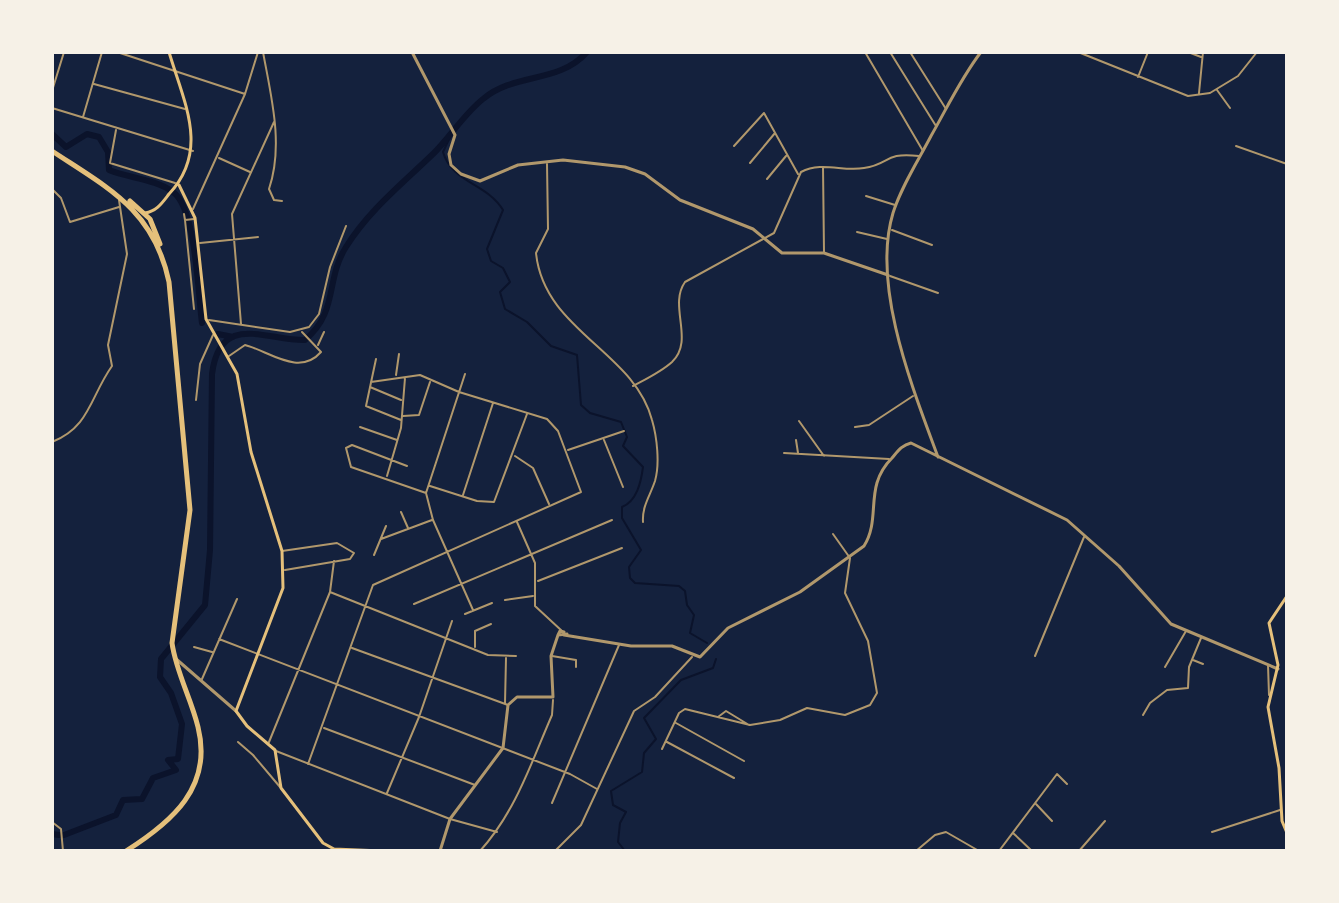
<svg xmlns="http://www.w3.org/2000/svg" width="1339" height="903" viewBox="0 0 1339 903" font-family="'Fira Sans Condensed',sans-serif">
  <rect width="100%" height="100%" fill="#14213d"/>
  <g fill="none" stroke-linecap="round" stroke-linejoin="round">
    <!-- stream -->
    <path stroke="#0b132b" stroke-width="2" d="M 452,133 L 443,152 C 452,183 487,183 503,210 L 487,249 L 491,261 L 503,268 L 510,282 L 500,292 L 505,309 L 527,322 L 551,346 L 577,355 L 581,405 L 590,413 L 621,422 L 627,437 L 623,446 L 643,467 C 641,482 637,501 622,507 L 622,518 L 641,550 L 629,567 L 630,578 L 635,583 L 679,586 L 685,591 L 687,605 L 694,615 L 690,633 L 707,643
      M 625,851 L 618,842 L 620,823 L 626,812 L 613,805 L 611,791 L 642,772 L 644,753 L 656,739 L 644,718 L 681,680 L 713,668 L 716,659"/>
    <!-- river -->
    <path stroke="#0b132b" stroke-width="6" d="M 52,134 L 66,147 L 87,134 L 99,137 L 108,152 L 109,170 C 128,178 156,179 173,192 C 196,208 198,294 202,323
      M 218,334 L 233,337
      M 52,834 L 59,835
      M 64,835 L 116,815 L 123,800 L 142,799 L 153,778 L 176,770 L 168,760 L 178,759 L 182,724 L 171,693 L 160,677 L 161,659 L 205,605 L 210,550 L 212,374 C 220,311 267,341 305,340 C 339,311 325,280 346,247 C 369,210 403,183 434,153 C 451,136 464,114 483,99 C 515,72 559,84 587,52"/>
    <!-- minor -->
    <path stroke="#b1986c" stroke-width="2" d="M 117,52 L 245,94
      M 263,52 C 271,96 284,145 269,189 L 274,200 L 282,201
      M 865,52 L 923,151
      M 890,52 L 936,126
      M 910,52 L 946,109
      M 1078,52 L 1188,96 L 1210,93 L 1238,76 L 1257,52
      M 1188,52 L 1201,57
      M 1138,77 L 1148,52
      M 94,84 L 185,109
      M 1217,90 L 1230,108
      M 52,91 L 64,52
      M 1199,93 L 1203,52
      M 52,108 L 193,151
      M 83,117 L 102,52
      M 116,130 L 110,163 L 175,183
      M 734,146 L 764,113 L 798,174
      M 1236,146 L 1287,164
      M 219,158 L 250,172
      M 750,163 L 775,133
      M 547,164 L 548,229 L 536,253 C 544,331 634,351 652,420 C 657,437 660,464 655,481 C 650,496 642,506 643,522
      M 823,167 L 824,252
      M 767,179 L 786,156
      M 52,189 L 61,198 L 70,222 L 119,207
      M 866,196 L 895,205
      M 193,209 L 245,94 L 258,52
      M 184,214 L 185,220 L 194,219
      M 185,220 L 194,309
      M 892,230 L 932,245
      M 857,232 L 887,239
      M 200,243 L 258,237
      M 890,276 L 938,293
      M 209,320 L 290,332 L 309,327 L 319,314 L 330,267 L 346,226
      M 241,324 L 232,214 L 274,122
      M 318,345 L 324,332
      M 229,356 L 245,345 C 269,351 299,377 321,352 L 302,332
      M 376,359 L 366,406 L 401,420
      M 465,374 L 426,493 L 433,520 L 473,610
      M 396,375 L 399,354
      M 633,386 C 646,379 661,372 672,362 C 695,340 668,306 685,282 L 774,233 L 801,172 C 822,161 843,172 864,168 C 891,164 883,152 919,156
      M 370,387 L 401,400
      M 196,400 L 200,364 L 213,335
      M 403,416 L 419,415 L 430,382
      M 799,421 L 824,456
      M 360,427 L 397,440
      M 855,427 L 869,425 L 913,396
      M 604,440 L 623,487
      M 796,440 L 798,453
      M 52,442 C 90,427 90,397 112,366 L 108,345 L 127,254 L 119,200
      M 568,450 L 624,431
      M 784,453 L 889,459
      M 515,456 L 533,468 L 549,504
      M 407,466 L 352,445 L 346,448 L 351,467 L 426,493
      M 387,476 L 401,428 L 405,378
      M 430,486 L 477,501 L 494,502 L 527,414
      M 463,495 L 493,403
      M 401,512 L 408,528
      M 517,522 L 535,563 L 535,606 L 562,631
      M 381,539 L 432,520
      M 282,551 L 337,543 L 354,553 L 350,559 L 285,570
      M 374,555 L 386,526
      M 538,581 L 622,548
      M 330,592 L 488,655 L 516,656
      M 505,600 L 533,596
      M 414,604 L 612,520
      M 465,614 L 492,603
      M 219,639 L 570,774 L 597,789
      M 194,647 L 212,652
      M 475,647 L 475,631 L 491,624
      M 352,648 L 508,705
      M 552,656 L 576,660 L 576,667
      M 1035,656 L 1084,537
      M 1193,660 L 1203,664
      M 1268,665 L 1269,695
      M 1165,667 L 1186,631
      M 202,679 L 237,599
      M 505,703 L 506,658
      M 1143,715 L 1150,703 L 1167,690 L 1188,688 L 1189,667 L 1201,638
      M 718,717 L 726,711 L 749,725
      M 676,723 L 744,761
      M 324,728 L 475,785
      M 238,742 L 253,755 L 280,787
      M 269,742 L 330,592 L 334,561
      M 667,742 L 734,778
      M 662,749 L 679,713 L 685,709 L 750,725 L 780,720 L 807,708 L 845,715 L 870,705 L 877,693 L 868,641 L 845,593 L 850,558 L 833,534
      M 276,751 L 450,819 L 497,832
      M 308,764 L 373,585 L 581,492 L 558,431 L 547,419 L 459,392 L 420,375 L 371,382
      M 387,793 L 419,717 L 452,621
      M 552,803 L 619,645
      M 1036,804 L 1052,821
      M 52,822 L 61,829 L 63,851
      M 1212,832 L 1280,810
      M 1013,833 L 1032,851
      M 480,851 C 516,811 531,763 552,715 L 553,700
      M 555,851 L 581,825 L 634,711 L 655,697 L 692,657
      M 916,851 L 935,835 L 946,832 L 979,851
      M 999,851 L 1057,774 L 1067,784
      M 1079,851 L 1105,821"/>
    <!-- tertiary -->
    <path stroke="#b1986c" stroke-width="3" d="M 412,52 L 455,135 L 449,154 L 451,165 L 461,174 L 480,181 L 518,165 L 563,160 L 625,167 L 645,174 L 680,200 L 753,229 L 782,253 L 824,253 L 888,275
      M 938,457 C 913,389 871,286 893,213 C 901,187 918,161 931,136 C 947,108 961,78 981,52
      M 564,632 L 560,631 L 558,635 L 567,634
      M 564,635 L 631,646 L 672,646 L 700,657 L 728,628 L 800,592 L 864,546 C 882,517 863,487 892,458 C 898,451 902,445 911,443 L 1067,520 L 1119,566 L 1171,624 L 1278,669
      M 175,658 L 236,711
      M 440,851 L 450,819 L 503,748 L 508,705 L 517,697 L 553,697 L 551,656 L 558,635"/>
    <!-- secondary -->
    <path stroke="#e5c07b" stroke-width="3" d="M 179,185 L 195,218 L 206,319 L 237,374 L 251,452 L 282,551 L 283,588 L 236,711 L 247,726 L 275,750 L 281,788 L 323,843 L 334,849 L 382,851
      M 145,213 C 157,211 162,203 169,194 C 210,150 184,103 169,52
      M 1287,596 L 1269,623 L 1278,665 L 1268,707 L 1279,768 L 1282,821 L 1287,833"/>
    <!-- trunk -->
    <path stroke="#e5c07b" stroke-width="5" d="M 52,151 C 108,188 154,210 169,282 L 190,510 L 172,643 C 176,672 191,698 198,727 C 213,787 172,822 126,851
      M 130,201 L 150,219 L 160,244"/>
  </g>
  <!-- border -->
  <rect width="1339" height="903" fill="none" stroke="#f6f1e7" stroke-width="108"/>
</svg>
